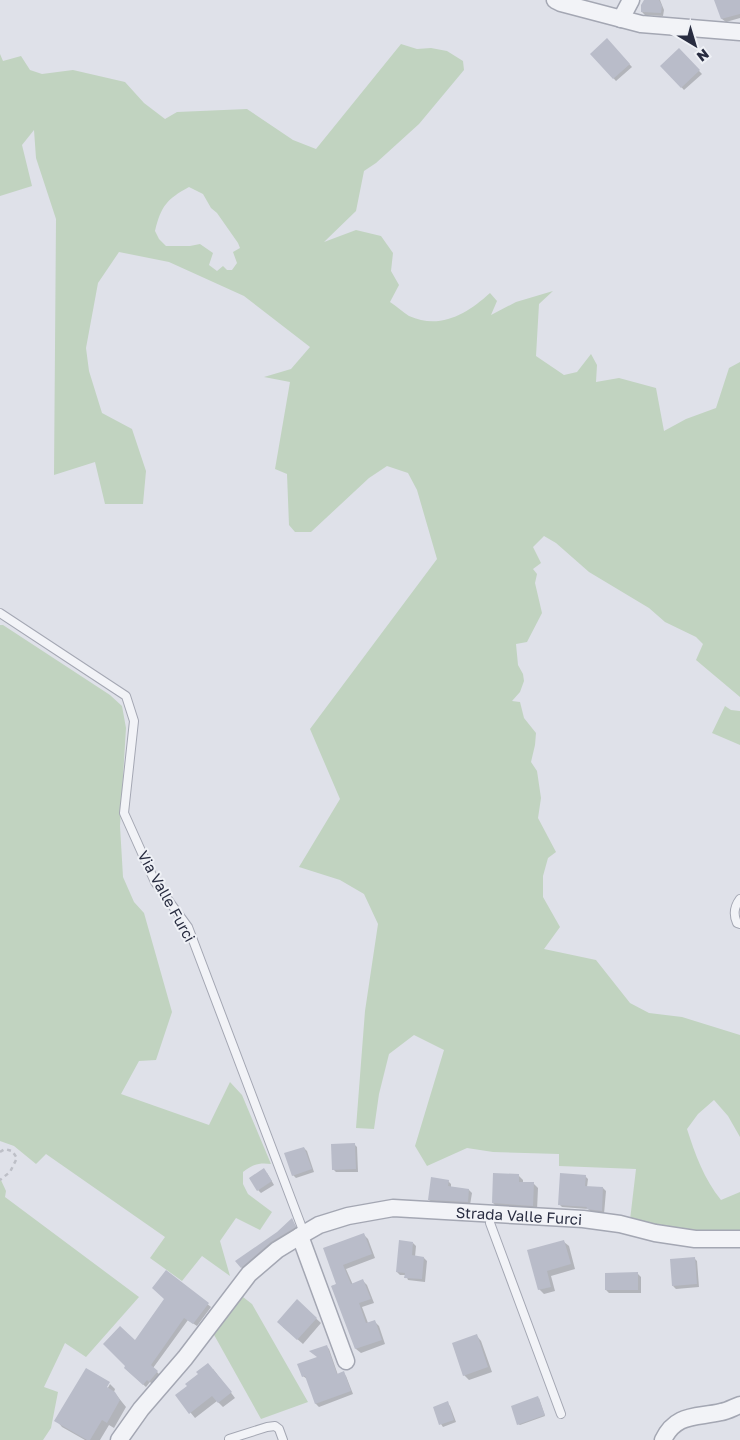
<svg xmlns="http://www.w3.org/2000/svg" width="740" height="1440" viewBox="0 0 740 1440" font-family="'Golos Text',sans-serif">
  <rect width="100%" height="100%" fill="#dfe1e9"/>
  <!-- green -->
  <path fill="#c1d3c0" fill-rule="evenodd" d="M 401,44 L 417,49 L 431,48 L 447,51 L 463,61 L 464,70 L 419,124 L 376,163 L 364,171 L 356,211 L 324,242 L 356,230 L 381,236 L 393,253 L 391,271 L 399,285 L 390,302 C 396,306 403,312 409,316 C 440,330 467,314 490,293 L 497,301 L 491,315 L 516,302 L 553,291 L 539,304 L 536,356 L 564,375 L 577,372 L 591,354 L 597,365 L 596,382 L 619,378 L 656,388 L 664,431 L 686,419 L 716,408 L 729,368 L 740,362 L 740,697 L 696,660 L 703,644 L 696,637 L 665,622 L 649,608 L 589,572 L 556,543 L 544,536 L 533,547 L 541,563 L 533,569 L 537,574 L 535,583 L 542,613 L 527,642 L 516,644 L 518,665 L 523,674 L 524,681 L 520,692 L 512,701 L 520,702 L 524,718 L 536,733 L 535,745 L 531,762 L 537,771 L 541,798 L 538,818 L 556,852 L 548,858 L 543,876 L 543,897 L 560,927 L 544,949 L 596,960 L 630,1003 L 649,1013 L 682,1017 L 740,1035 L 740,1137 L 728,1116 L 714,1100 L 698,1114 L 687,1129 C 695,1154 704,1179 721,1200 L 740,1192 L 740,1234 L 670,1229 L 630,1220 L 636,1169 L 559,1166 L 559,1154 L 493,1152 L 467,1148 L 427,1166 L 415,1146 L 444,1050 L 414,1035 L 389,1054 L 379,1094 L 374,1129 L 356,1128 L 365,1011 L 378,924 L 364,894 L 340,880 L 299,867 L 340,799 L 310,729 L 437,559 L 417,490 L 408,473 L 387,466 L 369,478 L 311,532 L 295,532 L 289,525 L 287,474 L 275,469 L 290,382 L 264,377 L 291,369 L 310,347 L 244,296 L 169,262 L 119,252 L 98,283 L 86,348 L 89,371 L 102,413 L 132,429 L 146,471 L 143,504 L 105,504 L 95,462 L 54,475 L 56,219 L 36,158 L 34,130 L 22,145 L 32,186 L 0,196 L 0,54 L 3,61 L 21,56 L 30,70 L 42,74 L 73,70 L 125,82 L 144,103 L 165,119 L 177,112 L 247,109 L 293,140 L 316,149 ZM 189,187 L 203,194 L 211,208 L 217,213 L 238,243 L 240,248 L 233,252 L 237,263 L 232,270 L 227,270 L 223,266 L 217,271 L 209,265 L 213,253 L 200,244 L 190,246 L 166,246 L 159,239 L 155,231 C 161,206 167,199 189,187 Z
    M 0,625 L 3,625 L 110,695 L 122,706 L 126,728 L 120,826 L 123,877 L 134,902 L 144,913 L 172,1012 L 156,1060 L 139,1061 L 121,1094 L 209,1125 L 230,1082 L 242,1095 L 271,1164 C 259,1162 252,1165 243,1172 L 243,1184 L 248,1194 L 272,1212 L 260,1230 L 236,1218 L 220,1241 L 230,1276 L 202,1256 L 182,1281 L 150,1258 L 165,1237 L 46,1154 L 36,1164 L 14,1146 L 0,1141 Z
    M 725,706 L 731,710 L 740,711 L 740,745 L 712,733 Z
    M 0,1178 L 6,1191 L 5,1197 L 139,1297 L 86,1357 L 65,1343 L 44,1387 L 58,1392 L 51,1428 L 43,1440 L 0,1440 Z
    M 243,1297 L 252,1304 L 308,1402 L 261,1419 L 213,1333 Z"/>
  <!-- shadow -->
  <path fill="#0003" d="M 646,0 L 660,0 L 664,10 L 663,16 L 645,15 L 642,12 Z
    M 715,0 L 740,0 L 740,18 L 726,22 L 722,19 Z
    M 607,40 L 632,67 L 616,81 L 591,54 Z
    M 679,50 L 702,74 L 684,90 L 662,66 Z
    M 354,1144 L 357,1147 L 358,1172 L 336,1172 L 333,1169 Z
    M 304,1148 L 307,1151 L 314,1172 L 296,1178 L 293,1175 Z
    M 267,1173 L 274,1185 L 261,1193 L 258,1190 Z
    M 519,1176 L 523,1180 L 523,1183 L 534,1184 L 538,1188 L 537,1210 L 498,1208 L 493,1203 Z
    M 585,1176 L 588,1179 L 587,1187 L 603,1188 L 606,1191 L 604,1214 L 591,1212 L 588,1209 L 562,1207 L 559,1204 Z
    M 448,1181 L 451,1184 L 451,1188 L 469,1190 L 472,1193 L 470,1205 L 432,1202 L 429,1200 Z
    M 292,1220 L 298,1230 L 244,1270 L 237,1262 L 278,1233 Z
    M 364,1235 L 368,1239 L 375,1258 L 346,1269 L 353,1285 L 363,1281 L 367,1285 L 374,1303 L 362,1307 L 368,1323 L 374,1321 L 379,1326 L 385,1344 L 361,1353 L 356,1349 L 332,1286 L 338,1284 L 325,1249 Z
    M 564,1242 L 569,1246 L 575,1269 L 551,1276 L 555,1291 L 544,1294 L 539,1289 L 528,1251 Z
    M 413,1243 L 416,1246 L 415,1257 L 424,1258 L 427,1261 L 425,1282 L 408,1280 L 406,1275 L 400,1275 L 397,1272 Z
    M 694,1258 L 697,1261 L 699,1287 L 676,1289 L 673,1286 Z
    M 166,1271 L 211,1307 L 197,1326 L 188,1320 L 153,1368 L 160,1375 L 152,1384 L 150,1382 L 146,1387 L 125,1368 L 135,1342 L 165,1299 Z
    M 638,1274 L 641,1277 L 641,1293 L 609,1293 L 606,1290 Z
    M 297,1301 L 321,1323 L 303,1344 L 283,1327 Z
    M 477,1336 L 481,1341 L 492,1372 L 469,1380 L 464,1375 Z
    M 326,1346 L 329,1349 L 338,1375 L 343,1373 L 346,1376 L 353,1394 L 319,1407 L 316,1404 L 307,1379 L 303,1376 Z
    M 213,1369 L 235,1398 L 223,1407 L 217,1401 L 195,1418 L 177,1396 Z
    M 108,1383 L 105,1393 L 110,1384 L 115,1389 L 114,1392 L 126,1407 L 114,1428 L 109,1425 L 100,1440 L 85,1440 L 62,1427 L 56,1420 Z
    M 539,1398 L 545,1416 L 520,1425 L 518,1424 Z
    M 447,1403 L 450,1406 L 456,1422 L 443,1427 L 441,1424 Z"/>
  <!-- building -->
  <path fill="#b9bcc9" d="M 644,0 L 659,0 L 662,6 L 661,13 L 641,12 L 641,5 Z
    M 714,0 L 740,0 L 740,14 L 721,19 Z
    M 607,38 L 630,64 L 613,79 L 590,54 Z
    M 679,48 L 700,70 L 681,88 L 660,66 Z
    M 355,1143 L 356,1169 L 332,1170 L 331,1144 Z
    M 304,1147 L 312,1169 L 292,1176 L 284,1153 Z
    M 264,1168 L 272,1181 L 257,1191 L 249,1178 Z
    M 493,1173 L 519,1174 L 519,1182 L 534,1182 L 533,1206 L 492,1203 Z
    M 560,1173 L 586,1175 L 585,1186 L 603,1187 L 602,1211 L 586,1209 L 587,1207 L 558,1205 Z
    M 431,1177 L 449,1180 L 448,1186 L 469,1189 L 468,1202 L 428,1200 Z
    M 292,1218 L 296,1227 L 271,1242 L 241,1268 L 235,1261 L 277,1232 Z
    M 364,1233 L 372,1254 L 343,1265 L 351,1284 L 363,1279 L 371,1299 L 359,1303 L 366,1323 L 375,1320 L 382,1340 L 355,1349 L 331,1286 L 336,1284 L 323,1248 Z
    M 399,1240 L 413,1242 L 412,1255 L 424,1257 L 422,1279 L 404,1278 L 405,1273 L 396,1272 Z
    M 564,1240 L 571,1264 L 547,1271 L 551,1287 L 538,1290 L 527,1250 Z
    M 695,1257 L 697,1284 L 672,1286 L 670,1259 Z
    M 166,1270 L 209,1303 L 193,1324 L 184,1318 L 151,1365 L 158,1371 L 149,1382 L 147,1380 L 143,1385 L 124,1368 L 125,1366 L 103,1344 L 120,1326 L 135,1340 L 164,1299 L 152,1288 Z
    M 638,1272 L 638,1290 L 605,1290 L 605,1273 Z
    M 297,1299 L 317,1318 L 297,1340 L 277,1322 Z
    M 477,1334 L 488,1367 L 463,1376 L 452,1343 Z
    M 327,1345 L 337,1374 L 344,1371 L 351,1391 L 315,1404 L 305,1376 L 302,1377 L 297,1364 L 317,1357 L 309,1351 Z
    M 208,1363 L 232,1392 L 218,1403 L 212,1396 L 189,1414 L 175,1395 L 187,1386 L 185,1384 L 198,1374 L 196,1372 Z
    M 86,1368 L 110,1382 L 107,1387 L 115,1392 L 120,1400 L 107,1423 L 102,1420 L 90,1440 L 87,1440 L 54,1421 Z
    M 538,1396 L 545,1415 L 517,1425 L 511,1406 Z
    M 448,1401 L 454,1420 L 439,1425 L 433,1407 Z"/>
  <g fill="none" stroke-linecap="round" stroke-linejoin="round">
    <!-- lane casing -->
    <g stroke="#a4a7b3" stroke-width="10">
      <path id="lane" d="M 0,613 L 126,696 L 134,721 L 124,813 L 155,882 L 188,927 L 304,1233
        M 740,899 C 734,907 733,914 737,923 L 740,924
        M 491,1214 L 490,1223 L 561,1414
        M 229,1439 L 267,1427 L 275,1426 L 279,1429 L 283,1440"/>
    </g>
    <!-- street casing -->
    <g stroke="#a4a7b3" stroke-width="19">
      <g id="street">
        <path d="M 555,0 L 561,3 L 641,24 L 740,32"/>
        <path d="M 621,19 L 631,0"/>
        <path d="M 300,1236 L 346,1361"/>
        <path id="s1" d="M 119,1440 L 141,1409 L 185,1358 L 249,1274 L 277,1250 L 300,1236 L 319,1225 L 348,1216 L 393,1208 L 583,1219 L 620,1224 L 655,1233 L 695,1239 L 740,1239"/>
        <path d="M 663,1440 C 676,1413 696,1418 721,1412 C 728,1411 734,1407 740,1405"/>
      </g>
    </g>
    <!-- path -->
    <path stroke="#bdbfc7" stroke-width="2.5" stroke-dasharray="4 4" stroke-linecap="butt" d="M 0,1152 L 5,1149 L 12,1151 L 17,1158 L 10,1172 L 0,1180"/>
    <!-- lane -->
    <use href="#lane" stroke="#f2f3f7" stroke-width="8"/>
    <!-- street -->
    <use href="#street" stroke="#f2f3f7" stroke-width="16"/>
  </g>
  <g text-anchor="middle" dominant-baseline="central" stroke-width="4" stroke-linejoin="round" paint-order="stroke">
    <!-- street labels -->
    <g font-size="15" fill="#282c40" stroke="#eff1f6">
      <text transform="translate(167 896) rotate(61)">Via Valle Furci</text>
      <text stroke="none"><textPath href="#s1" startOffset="499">Strada Valle Furci</textPath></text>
    </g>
  </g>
  <!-- north arrow -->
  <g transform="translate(695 45) rotate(142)" stroke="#eff1f6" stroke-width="4" paint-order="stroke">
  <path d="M0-4L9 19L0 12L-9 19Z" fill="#282c40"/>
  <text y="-8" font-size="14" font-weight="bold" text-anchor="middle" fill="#282c40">N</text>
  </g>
</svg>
